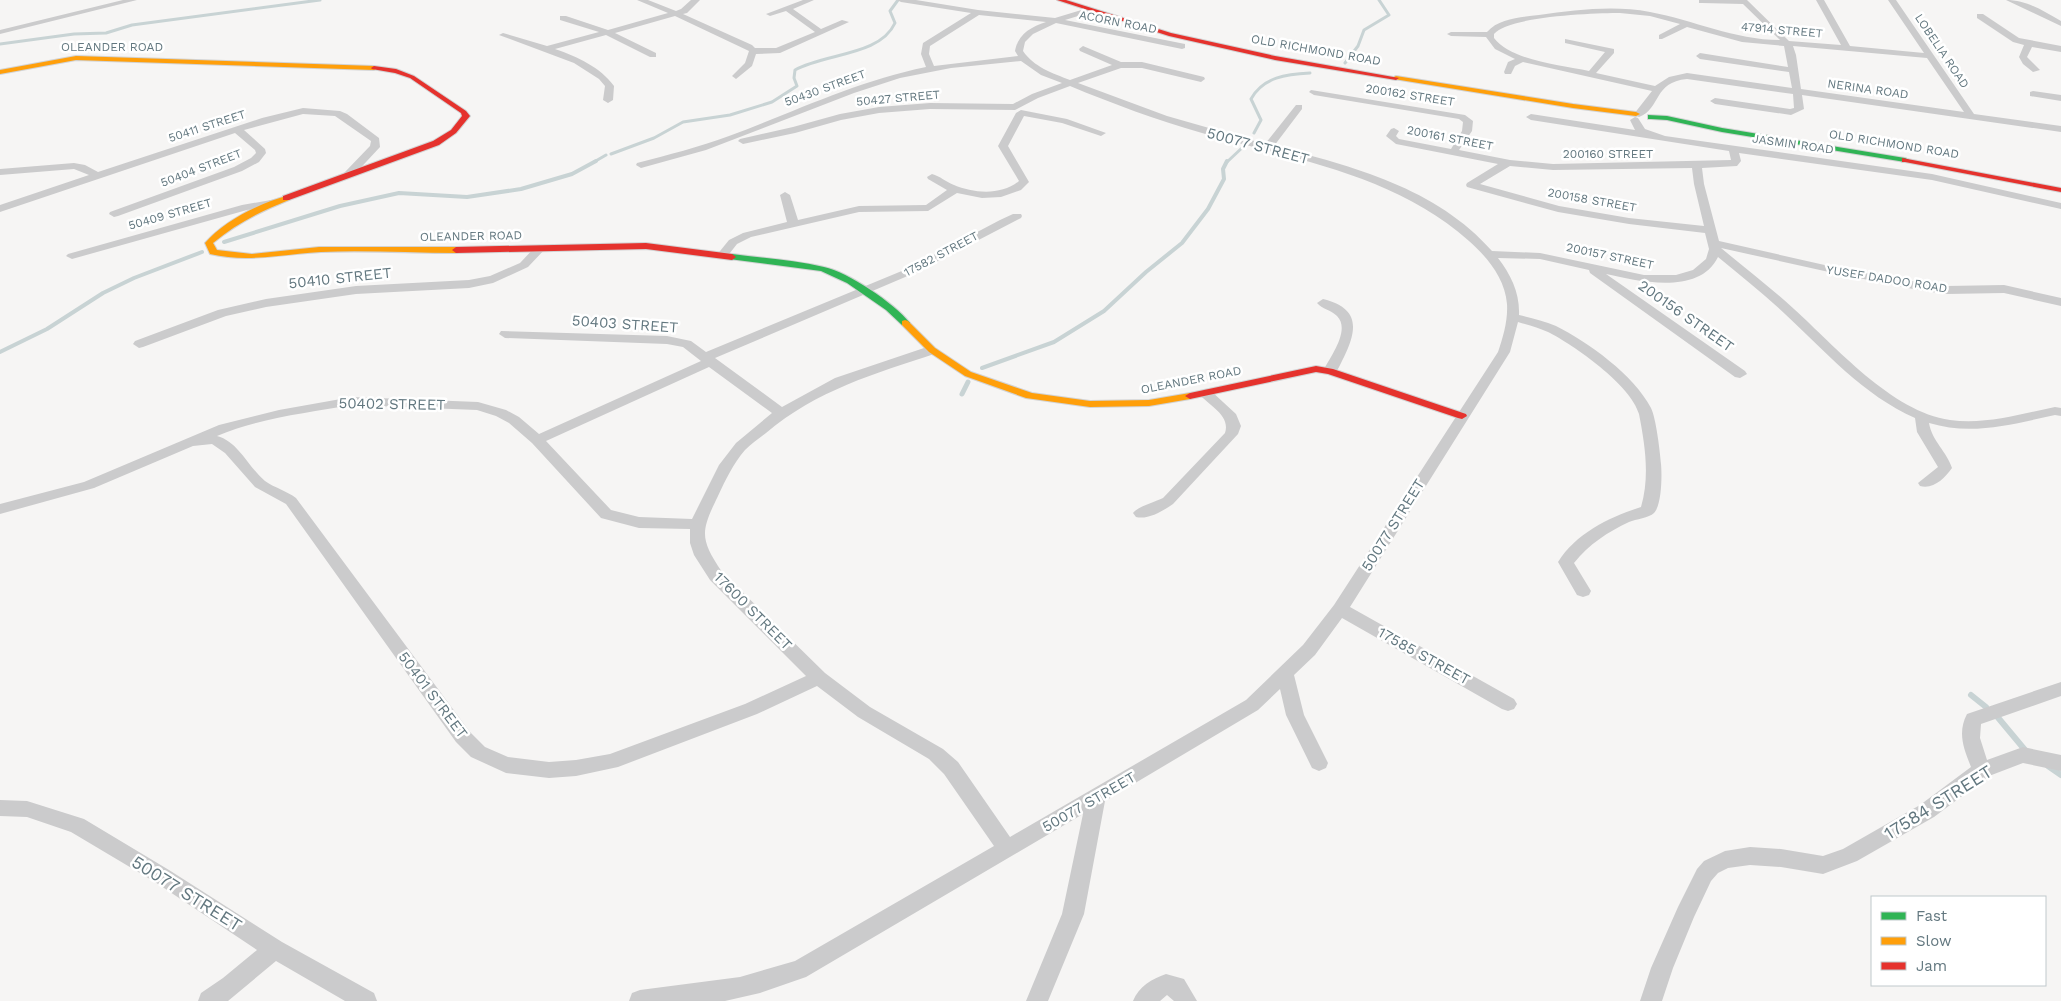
<svg xmlns="http://www.w3.org/2000/svg" width="2061" height="1001" viewBox="0 0 2061 1001" font-family="'Work Sans',sans-serif">
  <rect width="100%" height="100%" fill="#f6f5f4"/>
  <g fill="none" stroke-linecap="round" stroke-linejoin="round">
    <!-- stream-far3 -->
    <path stroke="#c8d3d4" stroke-width="3" d="M 0,44 L 74,34 L 106,33 L 132,25 L 320,0
      M 1345,63 L 1358,46 L 1364,30 L 1389,15 L 1379,0
      M 1254,133 L 1261,120 L 1251,99 C 1263,77 1287,74 1310,73
      M 611,154 L 654,138 L 683,122 L 730,115 L 772,102 L 797,86 L 794,78 L 795,70 C 825,53 880,56 895,23 L 890,11 L 898,0
      M 594,162 L 606,155
      M 1227,162 L 1244,146"/>
    <!-- stream-far2 -->
    <path stroke="#c8d3d4" stroke-width="4" d="M 224,242 L 340,206 L 399,193 L 467,197 L 521,189 L 572,174 L 596,161
      M 0,352 L 47,329 L 103,293 L 134,278 L 202,252
      M 982,368 L 1054,342 L 1104,311 L 1146,272 L 1182,243 L 1208,209 L 1224,179 L 1223,169 L 1227,161"/>
    <!-- stream-far1 -->
    <path stroke="#c8d3d4" stroke-width="5" d="M 962,394 L 968,382"/>
    <!-- stream -->
    <path stroke="#c8d3d4" stroke-width="6" d="M 1971,695 L 1986,707
      M 1995,714 L 2025,750
      M 2048,766 L 2061,775"/>
    <!-- fast casing -->
    <g stroke="#d2d3d4" stroke-width="2">
      <path id="fast" d="M 1648,115 L 1667,116 L 1722,128 L 1905,158 L 1909,160 L 1905,162 L 1722,132 L 1667,120 L 1651,119 L 1648,119 Z
        M 732,254 C 762,258 794,260 824,267 C 848,272 894,303 910,323 L 908,325 L 902,325 L 886,310 L 847,283 L 821,271 L 729,259 L 729,255 Z"/>
    </g>
    <!-- slow casing -->
    <g stroke="#d2d3d4" stroke-width="2">
      <path id="slow" d="M 76,56 L 374,66 L 377,68 L 374,70 L 76,60 L 0,74 L 0,70 Z
        M 1396,76 L 1573,104 L 1636,112 L 1640,114 L 1636,116 L 1573,108 L 1394,79 L 1394,77 Z
        M 286,196 L 290,198 L 289,200 C 261,211 236,224 213,243 L 217,250 L 252,254 L 319,247 L 456,247 L 460,250 L 456,253 C 411,253 366,250 321,252 C 283,254 248,263 210,254 L 205,243 C 224,221 258,204 286,196 Z
        M 905,320 L 908,321 L 935,348 L 971,372 L 1032,393 L 1090,401 L 1149,400 L 1190,393 L 1195,396 L 1190,399 L 1149,406 L 1090,407 L 1026,398 L 965,376 L 929,352 L 902,325 L 902,321 Z"/>
    </g>
    <!-- jam casing -->
    <g stroke="#d2d3d4" stroke-width="2">
      <path id="jam" d="M 1057,0 L 1066,0 L 1171,33 L 1275,56 L 1399,78 L 1396,80 L 1275,60 L 1169,36 Z
        M 374,66 L 396,69 L 414,76 L 466,111 L 470,116 L 456,133 L 439,145 L 289,200 L 283,200 L 283,196 L 433,141 L 451,130 L 462,116 L 461,113 L 410,78 L 395,73 L 372,69 L 371,68 Z
        M 1902,158 L 2061,188 L 2061,192 L 1905,162 L 1902,162 Z
        M 646,243 L 732,254 L 736,257 L 732,260 L 646,249 L 456,253 L 452,250 L 456,247 Z
        M 1316,366 L 1333,369 L 1466,414 L 1467,416 L 1462,419 L 1458,418 L 1328,374 L 1316,372 L 1190,399 L 1185,396 L 1190,393 Z"/>
    </g>
    <!-- street -->
    <path fill="#cbcbcc" fill-rule="evenodd" d="M 123,0 L 137,0 L 0,34 L 0,30 Z
      M 637,0 L 648,0 L 676,11 L 681,9 L 691,0 L 700,0 L 687,13 L 683,14 L 752,45 L 755,48 L 776,48 L 815,32 L 786,11 L 770,16 L 766,14 L 803,0 L 814,0 L 793,9 L 821,29 L 842,20 L 849,22 L 780,53 L 756,54 L 752,66 L 736,79 L 732,76 L 745,63 L 749,51 L 675,16 L 615,33 L 656,53 L 656,57 L 650,57 L 606,35 L 555,49 C 578,57 600,67 614,86 L 613,100 L 608,103 L 603,100 L 605,86 L 599,79 L 574,63 L 499,35 L 503,33 L 547,46 L 599,32 L 560,20 L 560,16 L 566,16 L 608,30 L 668,13 Z
      M 897,0 L 916,0 L 978,10 L 1055,18 L 1088,8 L 1091,8 L 1091,12 L 1065,20 L 1185,44 L 1185,48 L 1182,49 L 1056,23 L 1033,34 L 1025,42 L 1023,51 C 1034,67 1052,73 1070,80 L 1112,65 L 1080,51 L 1079,49 L 1083,46 L 1121,62 L 1142,62 L 1204,77 L 1205,79 L 1201,82 L 1142,68 L 1121,68 L 1078,83 L 1167,116 L 1265,144 L 1296,105 L 1302,105 L 1302,109 L 1274,146 C 1352,166 1437,188 1492,251 L 1540,253 L 1644,275 L 1676,275 L 1693,270 L 1706,259 L 1709,249 L 1705,233 L 1629,224 L 1558,212 L 1467,187 L 1466,185 L 1467,183 L 1498,164 L 1396,144 L 1386,136 L 1391,129 L 1394,128 L 1399,131 L 1396,136 L 1399,139 L 1451,149 L 1462,131 L 1463,122 L 1459,119 L 1314,95 L 1309,92 L 1311,90 L 1465,115 L 1473,121 L 1472,131 L 1459,150 L 1510,160 L 1553,164 L 1731,160 L 1729,151 L 1531,120 L 1526,117 L 1531,114 L 1635,130 L 1630,120 L 1635,117 L 1638,118 L 1645,129 L 1665,136 L 1932,174 L 2061,203 L 2061,209 L 1932,180 L 1739,153 L 1741,161 L 1737,166 L 1702,168 L 1704,184 L 1719,241 L 1829,266 L 1923,283 L 1947,286 L 2004,285 L 2061,298 L 2061,306 L 2004,293 L 1947,294 L 1923,291 L 1829,272 L 1721,248 C 1745,268 1770,287 1794,309 C 1835,346 1892,412 1950,420 C 1985,425 2021,414 2055,407 L 2061,408 L 2061,416 L 2055,415 C 2013,424 1972,436 1929,423 C 1932,441 1947,452 1952,468 C 1945,478 1933,490 1920,486 L 1918,483 L 1938,467 L 1917,432 L 1915,418 C 1863,395 1826,352 1785,314 C 1764,294 1741,276 1718,257 C 1699,296 1638,281 1606,274 L 1745,371 L 1747,374 L 1740,378 L 1735,377 L 1590,273 L 1589,270 L 1540,259 L 1498,258 C 1511,275 1520,293 1519,315 C 1531,318 1544,321 1556,326 C 1588,342 1634,375 1651,408 C 1656,418 1660,451 1661,464 C 1662,474 1662,505 1654,513 C 1649,518 1636,519 1629,522 C 1608,532 1589,544 1574,563 L 1591,591 L 1589,595 L 1583,597 L 1577,595 L 1558,562 C 1576,533 1610,517 1641,507 C 1650,476 1645,445 1639,414 C 1631,385 1574,345 1548,332 C 1539,328 1528,325 1518,322 L 1510,352 L 1350,607 L 1514,699 L 1517,704 L 1514,709 L 1508,711 L 1502,709 L 1342,618 L 1315,655 L 1294,675 L 1304,715 L 1328,763 L 1326,768 L 1319,771 L 1312,768 L 1286,715 L 1280,689 L 1258,710 L 1105,801 L 1084,914 L 1048,1001 L 1026,1001 L 1062,914 L 1083,814 L 806,977 L 760,993 L 725,1001 L 629,1001 L 632,993 L 640,990 L 740,977 L 795,961 L 994,846 L 944,774 L 929,759 L 858,717 L 817,686 L 757,714 L 618,767 L 576,776 L 549,778 L 506,773 L 471,757 L 456,742 L 286,504 L 255,487 L 225,453 L 212,444 L 193,446 L 94,488 L 0,514 L 0,504 L 84,482 L 219,425 L 279,410 L 352,397 L 478,402 L 506,410 L 519,417 L 539,434 L 701,361 L 683,347 L 667,344 L 505,338 L 499,334 L 501,331 L 667,336 L 691,341 L 706,352 L 909,268 L 1000,220 L 1013,214 L 1021,214 L 1022,216 L 1021,218 L 917,272 L 715,358 L 782,407 L 835,378 L 927,347 L 932,346 L 938,350 L 937,353 C 874,374 817,390 766,433 C 759,438 751,444 745,450 C 733,464 726,479 718,496 C 701,531 699,538 722,572 L 825,673 L 870,707 L 943,749 L 958,762 L 1010,837 L 1246,700 L 1303,645 L 1334,605 L 1498,352 C 1503,337 1508,321 1507,304 C 1505,278 1487,257 1469,241 C 1394,174 1295,160 1202,133 C 1157,120 1113,104 1070,86 L 1038,98 L 1015,110 L 930,109 L 879,113 L 841,120 L 795,133 L 743,144 L 738,141 L 740,139 L 793,127 L 840,114 L 879,107 L 930,103 L 1013,104 L 1032,94 L 1062,83 L 1041,75 L 1021,61 L 951,68 L 900,78 L 854,93 L 706,150 L 641,168 L 636,165 L 637,163 C 668,155 699,147 729,136 C 794,112 857,81 926,67 L 921,54 L 923,43 L 971,13 L 901,2 ZM 979,15 L 1046,22 C 1031,27 1018,34 1015,51 L 1018,56 L 934,66 L 929,54 L 930,46 ZM 1510,166 L 1553,170 L 1692,168 L 1694,184 L 1704,226 L 1629,218 L 1559,206 L 1480,184 ZM 709,367 L 772,413 L 736,443 L 719,465 L 692,519 L 639,517 L 611,510 L 546,441 ZM 352,405 L 477,410 L 496,416 L 509,423 L 532,443 L 601,518 L 639,528 L 690,529 L 690,543 L 694,555 L 710,580 L 806,676 L 745,704 L 610,754 L 576,760 L 549,762 L 508,757 L 485,747 L 470,732 L 296,498 C 287,491 275,488 265,481 C 248,467 239,442 217,436 C 259,418 307,413 352,405 Z
      M 1699,0 L 1747,0 L 1789,41 L 1841,45 L 1816,0 L 1824,0 L 1850,46 L 1924,53 L 1888,0 L 1896,0 L 1974,114 L 2061,126 L 2061,132 L 1802,95 L 1804,109 L 1791,115 L 1715,104 L 1710,101 L 1715,98 L 1790,109 L 1794,108 L 1793,94 L 1687,79 C 1653,82 1661,109 1639,117 L 1634,114 L 1652,91 L 1523,62 L 1515,66 L 1511,74 L 1505,74 L 1504,72 L 1508,62 L 1515,59 L 1495,49 L 1486,37 L 1451,36 L 1447,34 L 1451,32 L 1487,32 C 1499,18 1522,17 1539,15 C 1576,10 1613,5 1650,12 C 1694,20 1734,40 1780,40 L 1743,4 L 1702,3 L 1699,3 ZM 1620,13 L 1650,16 L 1680,24 L 1659,35 L 1659,39 L 1662,39 L 1687,27 L 1742,42 L 1784,46 L 1788,67 L 1700,53 L 1696,56 L 1700,59 L 1789,72 L 1792,88 L 1687,73 L 1669,77 L 1655,86 L 1596,73 L 1614,53 L 1614,49 L 1565,39 L 1565,43 L 1605,52 L 1589,71 C 1561,65 1512,61 1494,38 L 1494,34 C 1509,16 1595,13 1620,13 ZM 1793,46 L 1927,58 L 1964,112 L 1801,89 L 1796,55 Z
      M 2006,0 C 2027,0 2043,11 2061,21 L 2061,26 Z
      M 1977,14 L 1983,14 L 2019,38 L 2061,46 L 2061,52 L 2032,47 L 2027,57 L 2040,70 L 2033,72 L 2023,64 L 2019,57 L 2024,45 L 2013,42 L 1977,18 Z
      M 2033,91 L 2061,95 L 2061,101 L 2030,96 L 2030,92 Z
      M 303,108 L 340,111 L 347,114 L 379,138 L 380,147 L 353,176 L 345,176 L 344,174 L 345,172 L 370,146 L 371,141 L 335,116 L 303,114 L 244,130 L 265,149 L 266,153 L 259,162 L 242,171 L 118,216 L 114,217 L 109,214 L 110,212 L 234,167 L 251,158 L 256,153 L 255,150 L 235,133 L 0,212 L 0,205 L 89,175 L 74,169 L 0,175 L 0,169 L 74,163 L 85,165 L 98,172 L 262,118 Z
      M 1021,110 L 1067,119 L 1106,133 L 1101,136 L 1062,123 L 1024,116 L 1008,146 L 1029,182 L 1021,190 L 1001,197 L 982,198 L 957,193 L 928,211 L 859,212 L 751,237 L 737,244 L 726,258 L 718,258 L 716,256 L 729,240 L 743,233 L 787,222 L 780,195 L 785,192 L 790,195 L 798,220 L 859,206 L 926,205 L 947,190 L 928,179 L 927,177 L 932,174 C 940,176 946,182 954,185 C 973,193 1001,196 1019,181 L 998,146 L 1016,113 Z
      M 277,199 L 281,200 L 282,202 L 281,204 L 247,210 L 72,259 L 66,256 L 68,254 L 242,205 Z
      M 540,245 L 546,248 L 528,267 L 493,283 L 469,288 L 356,294 L 266,307 L 226,316 L 143,347 L 139,348 L 133,344 L 135,341 L 218,310 L 266,299 L 356,286 L 469,280 L 490,276 L 520,263 L 536,246 Z
      M 1323,299 C 1359,308 1358,328 1344,357 C 1340,364 1338,373 1330,375 L 1323,371 C 1330,357 1351,330 1337,316 C 1331,310 1322,309 1317,303 Z
      M 1205,389 L 1210,390 L 1236,414 L 1241,426 L 1238,434 L 1173,504 C 1163,511 1148,520 1136,517 L 1133,513 C 1137,507 1155,502 1163,498 L 1225,433 C 1231,415 1208,405 1198,393 Z
      M 2061,682 L 2061,696 L 1981,724 L 1980,738 L 1987,760 L 2023,747 L 2061,755 L 2061,771 L 2023,763 L 1989,776 L 1934,817 L 1857,861 L 1823,874 L 1781,867 L 1750,865 L 1728,868 L 1718,873 L 1711,881 L 1694,917 L 1673,968 L 1662,1001 L 1640,1001 L 1651,968 L 1678,907 L 1697,869 L 1704,861 L 1725,851 L 1750,847 L 1781,849 L 1823,856 L 1843,849 L 1920,805 L 1971,767 C 1964,749 1957,733 1967,714 Z
      M 0,800 L 27,801 L 84,819 L 169,870 L 282,942 L 374,993 L 377,1001 L 345,1001 L 276,961 L 228,1001 L 198,1001 L 201,993 L 223,978 L 257,950 L 155,882 L 71,832 L 27,817 L 0,816 Z
      M 1166,974 L 1184,979 L 1197,1001 L 1174,1001 L 1167,995 L 1160,1001 L 1133,1001 C 1139,986 1152,979 1166,974 Z"/>
    <!-- fast -->
    <use href="#fast" fill="#30b455" fill-rule="evenodd"/>
    <!-- slow -->
    <use href="#slow" fill="#ff9f0a" fill-rule="evenodd"/>
    <!-- jam -->
    <use href="#jam" fill="#e5322d" fill-rule="evenodd"/>
  </g>
  <g text-anchor="middle" dominant-baseline="central" stroke-width="5" stroke-linejoin="round" paint-order="stroke">
    <!-- far-street labels -->
    <g font-size="12" fill="#62777f" stroke="#fff">
      <text transform="translate(1118 22) rotate(11)">ACORN ROAD</text>
      <text transform="translate(1782 30) rotate(5)">47914 STREET</text>
      <text x="112" y="47">OLEANDER ROAD</text>
      <text transform="translate(1316 50) rotate(10)">OLD RICHMOND ROAD</text>
      <text transform="translate(1942 51) rotate(56)">LOBELIA ROAD</text>
      <text transform="translate(825 88) rotate(-20)">50430 STREET</text>
      <text transform="translate(1868 89) rotate(8)">NERINA ROAD</text>
      <text transform="translate(1410 95) rotate(9)">200162 STREET</text>
      <text transform="translate(898 98) rotate(-5)">50427 STREET</text>
      <text transform="translate(207 126) rotate(-18)">50411 STREET</text>
      <text transform="translate(1450 138) rotate(11)">200161 STREET</text>
      <text transform="translate(1793 144) rotate(8)">JASMIN ROAD</text>
      <text transform="translate(1894 144) rotate(9)">OLD RICHMOND ROAD</text>
      <text x="1608" y="154">200160 STREET</text>
      <text transform="translate(201 168) rotate(-21)">50404 STREET</text>
      <text transform="translate(1592 200) rotate(10)">200158 STREET</text>
      <text transform="translate(170 214) rotate(-16)">50409 STREET</text>
      <text transform="translate(471 236) rotate(-1)">OLEANDER ROAD</text>
      <text transform="translate(941 254) rotate(-28)">17582 STREET</text>
      <text transform="translate(1610 256) rotate(12)">200157 STREET</text>
      <text transform="translate(1887 279) rotate(9)">YUSEF DADOO ROAD</text>
      <text transform="translate(1191 380) rotate(-11)">OLEANDER ROAD</text>
    </g>
    <!-- street labels -->
    <g font-size="15" fill="#62777f" stroke="#fff">
      <text transform="translate(1258 146) rotate(15)">50077 STREET</text>
      <text transform="translate(340 278) rotate(-6)">50410 STREET</text>
      <text transform="translate(1686 316) rotate(35)">200156 STREET</text>
      <text transform="translate(625 324) rotate(4)">50403 STREET</text>
      <text transform="translate(392 404) rotate(1)">50402 STREET</text>
      <text transform="translate(1393 525) rotate(-58)">50077 STREET</text>
      <text transform="translate(753 611) rotate(45)">17600 STREET</text>
      <text transform="translate(1424 656) rotate(29)">17585 STREET</text>
      <text transform="translate(433 695) rotate(53)">50401 STREET</text>
      <text transform="translate(1089 802) rotate(-30)">50077 STREET</text>
    </g>
    <!-- near-street labels -->
    <g font-size="18" fill="#62777f" stroke="#fff">
      <text transform="translate(1938 802) rotate(-32)">17584 STREET</text>
      <text transform="translate(187 893) rotate(32)">50077 STREET</text>
    </g>
  </g>
  <!-- legend -->
  <rect x="1871" y="896" width="175" height="90" fill="#ffffff" stroke="#c0c9cc"/>
  <rect x="1881" y="912" width="25" height="8" fill="#30b455" stroke="#c0c9cc"/>
  <text x="1916" y="921" font-size="15" fill="#62777f">Fast</text>
  <rect x="1881" y="937" width="25" height="8" fill="#ff9f0a" stroke="#c0c9cc"/>
  <text x="1916" y="946" font-size="15" fill="#62777f">Slow</text>
  <rect x="1881" y="962" width="25" height="8" fill="#e5322d" stroke="#c0c9cc"/>
  <text x="1916" y="971" font-size="15" fill="#62777f">Jam</text>
</svg>
